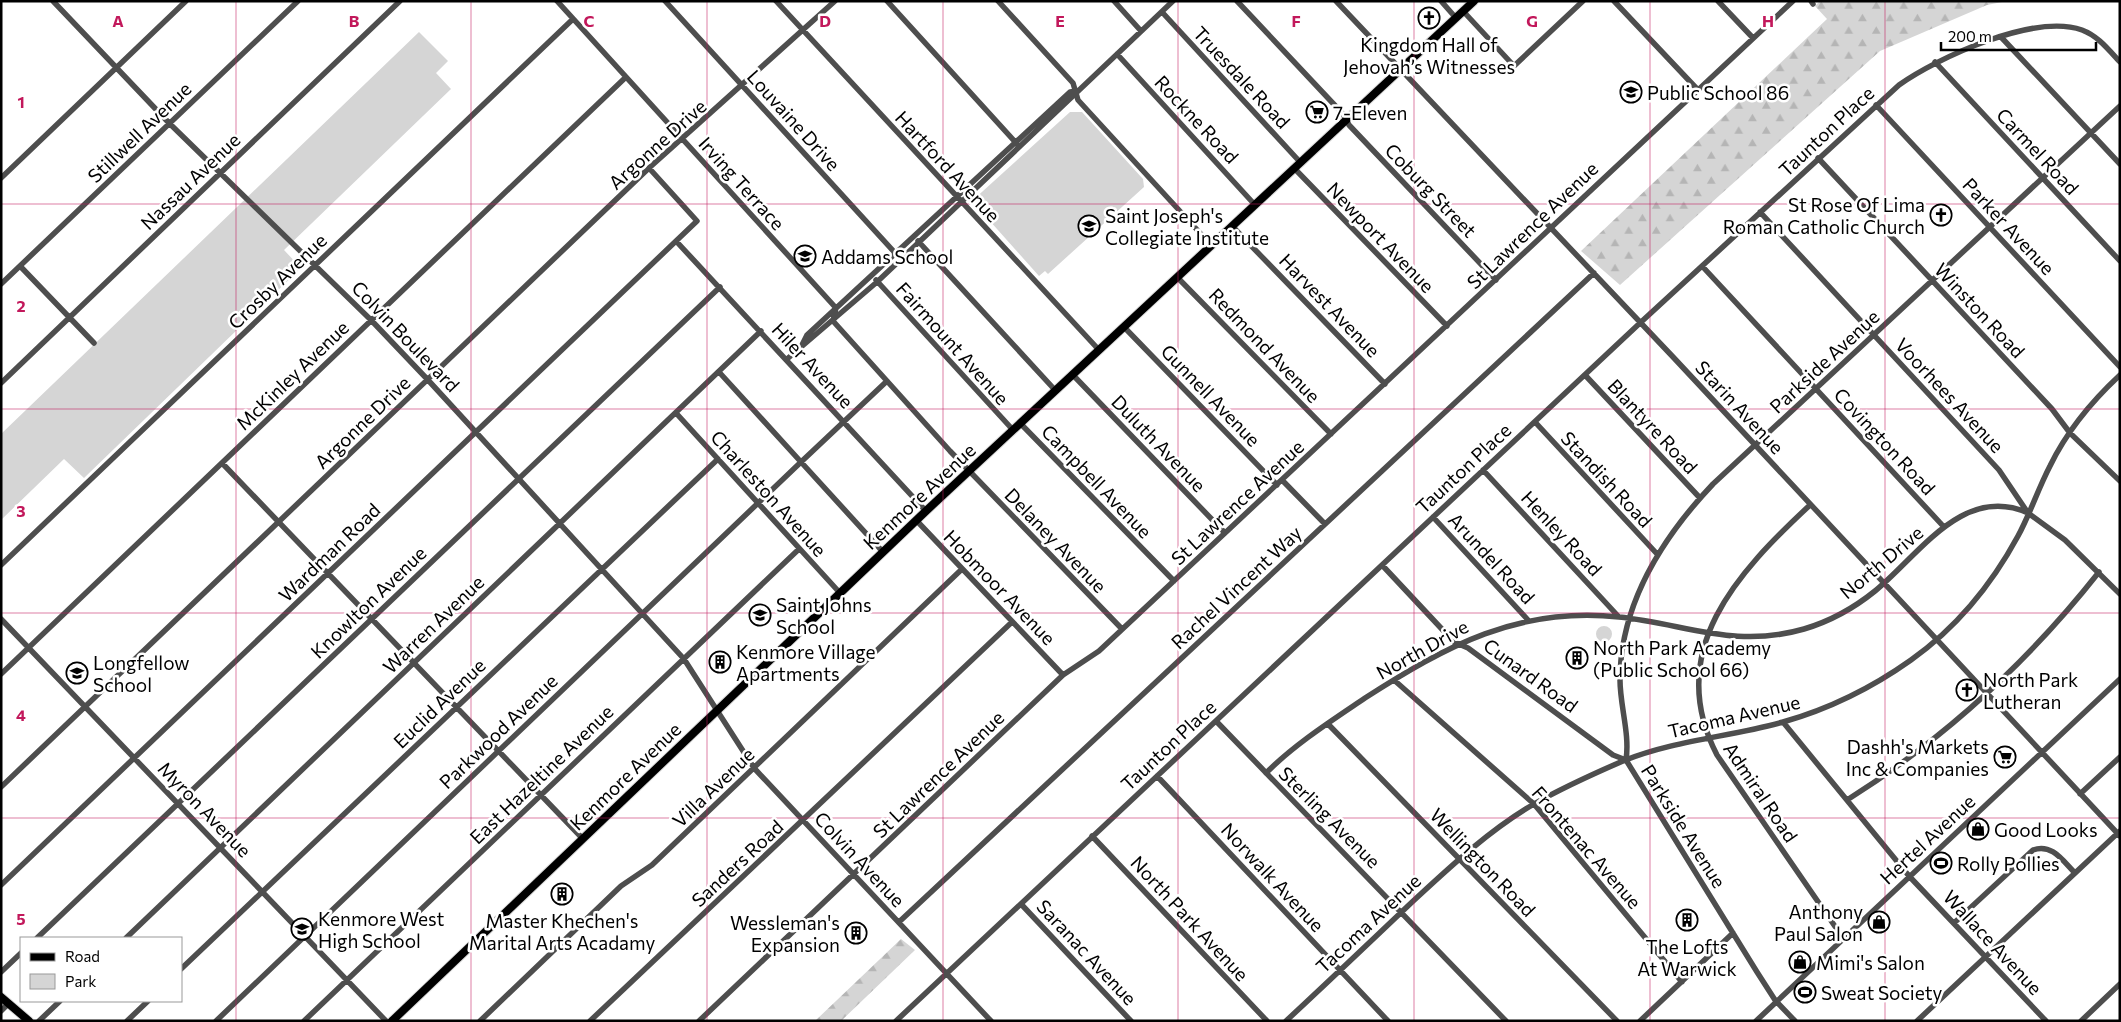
<svg xmlns="http://www.w3.org/2000/svg" width="2121" height="1022" viewBox="0 0 2121 1022" font-family="Commissioner,sans-serif">
  <defs>
    <pattern id="forest-firs" width="22" height="20" patternUnits="userSpaceOnUse" patternTransform="scale(1.25)"><rect width="22" height="20" fill="#d5d5d5"/><path d="M5 1l3.5 6h-7zM16 11l3.5 6h-7z" fill="#b5b5b5"/></pattern>
  </defs>
  <rect width="100%" height="100%" fill="#fff"/>
  <!-- forest -->
  <path fill="url(#forest-firs)" d="M 1820,1 L 2007,1 L 1987,5 L 1880,51 L 1620,285 L 1581,251 L 1827,19 L 1815,6 Z
    M 901,939 L 915,950 L 841,1021 L 815,1021 Z"/>
  <!-- green -->
  <path fill="#d5d5d5" d="M 419,32 L 448,61 L 436,73 L 451,89 L 284,250 L 301,268 L 84,478 L 64,459 L 1,520 L 1,434 Z
    M 1070,112 L 1082,112 L 1143,179 L 1144,187 L 1048,274 L 1045,271 L 1039,276 L 972,201 Z
    M1596 634a8 8 0 1 1 16 0a8 8 0 1 1-16 0Z"/>
  <g fill="none" stroke-linecap="round" stroke-linejoin="round">
    <!-- major casing -->
    <g stroke="#dbdbdb" stroke-width="10">
      <path id="major" d="M 1,997 L 29,1021
        M 392,1021 L 926,511 L 1474,1"/>
    </g>
    <!-- minor -->
    <path stroke="#4e4e4e" stroke-width="5.5" d="M 53,1 L 169,123 L 371,320 L 428,380 L 684,659 L 754,768 L 991,1021
      M 557,1 L 836,308 L 833,321 L 950,451 L 1122,629
      M 665,1 L 897,255
      M 776,1 L 1099,350
      M 887,1 L 1017,144
      M 998,1 L 1073,83 L 1078,100 L 1211,245
      M 1114,1 L 1141,31
      M 1237,1 L 1343,114 L 1349,125 L 1496,280
      M 1336,1 L 1674,358 L 2120,836
      M 1441,1 L 1456,18
      M 1614,1 L 1698,90
      M 1718,1 L 1753,38
      M 1811,1 L 1813,4
      M 1463,11 L 1514,66 L 1583,1
      M 1162,12 L 1300,162
      M 2001,37 L 2120,164
      M 1117,54 L 1255,205
      M 1935,62 L 2120,261
      M 1876,105 L 2120,367
      M 1818,158 L 2052,409 L 2070,433 L 2120,481
      M 1294,168 L 1447,326
      M 1,178 L 186,1
      M 1760,212 L 1999,470 L 2028,513 L 2065,540 L 2120,594
      M 1232,226 L 1385,384
      M 676,241 L 926,511
      M 918,241 L 1055,390
      M 20,266 L 94,343
      M 1702,266 L 1944,527
      M 1177,277 L 1331,434
      M 876,280 L 1013,430
      M 1,284 L 298,1
      M 1124,327 L 1277,485
      M 802,345 L 807,335 L 1070,92 L 1077,91
      M 787,359 L 877,282 L 1173,1
      M 1072,374 L 1225,533
      M 1585,375 L 1700,498
      M 1,383 L 400,1
      M 676,413 L 840,593
      M 1535,422 L 1658,555
      M 1020,423 L 1174,581
      M 222,463 L 583,839
      M 1483,470 L 1618,616
      M 1282,480 L 1325,524
      M 1810,505 C 1738,572 1663,651 1717,755 L 1843,938
      M 1433,517 L 1528,620
      M 916,520 L 1063,675
      M 883,552 L 801,462 L 887,381
      M 1,565 L 573,19
      M 1382,565 L 1454,642 L 1468,648 L 1613,755 L 1626,760
      M 1,619 L 386,1021
      M 1,674 L 626,77
      M 1394,680 L 1534,804 L 1682,982
      M 1216,721 L 1506,1021
      M 1783,722 L 1909,876 L 2046,1021
      M 1328,724 L 1617,1021
      M 1266,773 C 1295,744 1331,721 1365,698 C 1446,646 1519,606 1619,617 C 1686,624 1735,649 1804,629 C 1831,621 1854,608 1875,591 C 1919,555 1963,484 2028,513
      M 1157,776 L 1388,1021
      M 1,787 L 649,168 L 835,1
      M 2080,794 L 2120,757
      M 1847,800 C 1944,739 2028,662 2099,572
      M 1092,836 L 1267,1021
      M 1,885 L 697,221 L 649,168
      M 1021,904 L 1131,1021
      M 899,922 L 1594,273
      M 1954,923 L 2033,850 C 2052,843 2063,861 2075,873
      M 37,938 L 720,287
      M 126,938 L 761,331
      M 181,969 L 718,459
      M 1,972 L 21,953
      M 1,1011 L 9,1003
      M 39,1021 L 60,1001
      M 127,1021 L 148,1001
      M 216,1021 L 801,462 L 719,372
      M 304,1021 L 799,549
      M 480,1021 L 621,886 L 652,865 L 962,569
      M 590,1021 L 1012,622
      M 699,1021 L 1063,675 L 1099,651 L 1793,1
      M 896,1021 L 1640,323 L 1899,85 C 1937,58 2034,13 2082,30 C 2098,36 2108,49 2120,62
      M 1286,1021 C 1328,982 1369,943 1410,904 C 1449,868 1488,831 1534,804 C 1562,788 1593,774 1623,761 C 1675,740 1730,737 1783,722 C 1829,709 1873,687 1911,660 C 1956,628 1992,584 2018,536 C 2030,514 2038,489 2050,466 C 2067,431 2092,401 2120,375
      M 1640,1021 L 1733,933
      M 1756,1021 L 2120,679
      M 1795,1021 L 1775,1000 L 1757,972 L 1626,760 C 1630,734 1620,706 1620,680 C 1620,604 1662,538 1713,484 L 2120,106
      M 1917,1021 L 2120,831
      M 2081,1021 L 2120,984"/>
    <!-- major -->
    <use href="#major" stroke="#000" stroke-width="8"/>
  </g>
  <!-- grid -->
  <path fill="none" stroke="#c2185b" stroke-width="1" stroke-opacity="0.55" d="M 236,1 L 236,1021M 471,1 L 471,1021M 707,1 L 707,1021M 943,1 L 943,1021M 1178,1 L 1178,1021M 1414,1 L 1414,1021M 1650,1 L 1650,1021M 1885,1 L 1885,1021M 1,204 L 2120,204M 1,409 L 2120,409M 1,613 L 2120,613M 1,818 L 2120,818"/>
  <!-- icons -->
  <defs>
    <g id="church-ring" transform="scale(1.125)"><circle r="9.5" fill="#fff" stroke="#000" stroke-width="1.5"/><path d="M-1.2-6h2.4v3.5h3.3v2.4h-3.3V6h-2.4V-.1h-3.3v-2.4h3.3Z" fill="#000"/></g>
    <g id="school-ring" transform="scale(1.125)"><circle r="9.5" fill="#fff" stroke="#000" stroke-width="1.5"/><path d="M0-5L7-2L0 1L-7-2ZM-4 1L0 2.5L4 1V4Q0 6-4 4Z" fill="#000"/></g>
    <g id="supermarket-ring" transform="scale(1.125)"><circle r="9.5" fill="#fff" stroke="#000" stroke-width="1.5"/><path d="M-6-5.5h2.5l.6 2H6L4.5 2H-2.5L-4.4-4H-6ZM-1.5 3.2a1.3 1.3 0 1 0 .1 0ZM3 3.2a1.3 1.3 0 1 0 .1 0Z" fill="#000"/></g>
    <g id="building-ring" transform="scale(1.125)"><circle r="9.5" fill="#fff" stroke="#000" stroke-width="1.5"/><path d="M-4-6H4V6H1V3H-1V6H-4ZM-2.5-4.3h1.7v1.8h-1.7ZM.8-4.3h1.7v1.8H.8ZM-2.5-1h1.7V.8h-1.7ZM.8-1h1.7V.8H.8Z" fill="#000"/></g>
    <g id="shop-ring" transform="scale(1.125)"><circle r="9.5" fill="#fff" stroke="#000" stroke-width="1.5"/><path d="M-5-2.5h2.3a2.7 3.5 0 0 1 5.4 0H5L5.5 6h-11ZM-1.5-2.5h3a1.5 2.3 0 0 0-3 0Z" fill="#000"/></g>
    <g id="stadium-ring" transform="scale(1.125)"><circle r="9.5" fill="#fff" stroke="#000" stroke-width="1.5"/><path d="M0-5a6.5 5 0 1 0 0 10a6.5 5 0 1 0 0-10ZM-3.5-1.8h7v3.6h-7Z" fill="#000"/></g>
  </defs>
  <g fill-rule="evenodd">
    <use href="#church-ring" x="1429" y="18"/>
    <use href="#school-ring" x="1631" y="92"/>
    <use href="#supermarket-ring" x="1317" y="112"/>
    <use href="#church-ring" x="1941" y="215"/>
    <use href="#school-ring" x="1089" y="226"/>
    <use href="#school-ring" x="805" y="256"/>
    <use href="#school-ring" x="760" y="615"/>
    <use href="#building-ring" x="1577" y="658"/>
    <use href="#building-ring" x="720" y="662"/>
    <use href="#school-ring" x="77" y="673"/>
    <use href="#church-ring" x="1967" y="690"/>
    <use href="#supermarket-ring" x="2005" y="757"/>
    <use href="#shop-ring" x="1978" y="829"/>
    <use href="#stadium-ring" x="1941" y="863"/>
    <use href="#building-ring" x="562" y="894"/>
    <use href="#building-ring" x="1687" y="920"/>
    <use href="#shop-ring" x="1879" y="922"/>
    <use href="#school-ring" x="302" y="929"/>
    <use href="#building-ring" x="856" y="933"/>
    <use href="#shop-ring" x="1800" y="962"/>
    <use href="#stadium-ring" x="1805" y="992"/>
  </g>
  <g text-anchor="middle" dominant-baseline="central" stroke-width="5" stroke-linejoin="round" paint-order="stroke">
    <!-- poi labels -->
    <g font-size="19" fill="#000" stroke="#fff" text-anchor="start">
      <text x="1429" y="44" text-anchor="middle">Kingdom Hall of<tspan x="1429" dy="22">Jehovah’s Witnesses</tspan></text>
      <text x="1647" y="92">Public School 86</text>
      <text x="1333" y="112">7-Eleven</text>
      <text x="1925" y="204" text-anchor="end">St Rose Of Lima<tspan x="1925" dy="22">Roman Catholic Church</tspan></text>
      <text x="1105" y="215">Saint Joseph's<tspan x="1105" dy="22">Collegiate Institute</tspan></text>
      <text x="821" y="256">Addams School</text>
      <text x="776" y="604">Saint Johns<tspan x="776" dy="22">School</tspan></text>
      <text x="1593" y="647">North Park Academy<tspan x="1593" dy="22">(Public School 66)</tspan></text>
      <text x="736" y="651">Kenmore Village<tspan x="736" dy="22">Apartments</tspan></text>
      <text x="93" y="662">Longfellow<tspan x="93" dy="22">School</tspan></text>
      <text x="1983" y="679">North Park<tspan x="1983" dy="22">Lutheran</tspan></text>
      <text x="1989" y="746" text-anchor="end">Dashh's Markets<tspan x="1989" dy="22">Inc &amp; Companies</tspan></text>
      <text x="1994" y="829">Good Looks</text>
      <text x="1957" y="863">Rolly Pollies</text>
      <text x="1863" y="911" text-anchor="end">Anthony<tspan x="1863" dy="22">Paul Salon</tspan></text>
      <text x="318" y="918">Kenmore West<tspan x="318" dy="22">High School</tspan></text>
      <text x="562" y="920" text-anchor="middle">Master Khechen's<tspan x="562" dy="22">Marital Arts Acadamy</tspan></text>
      <text x="840" y="922" text-anchor="end">Wessleman's<tspan x="840" dy="22">Expansion</tspan></text>
      <text x="1687" y="946" text-anchor="middle">The Lofts<tspan x="1687" dy="22">At Warwick</tspan></text>
      <text x="1816" y="962">Mimi's Salon</text>
      <text x="1821" y="992">Sweat Society</text>
    </g>
    <!-- street labels -->
    <g font-size="19" fill="#000" stroke="#fff">
      <text transform="translate(1242 77) rotate(47)">Truesdale Road</text>
      <text transform="translate(1197 119) rotate(47)">Rockne Road</text>
      <text transform="translate(794 120) rotate(48)">Louvaine Drive</text>
      <text transform="translate(1826 131) rotate(-43)">Taunton Place</text>
      <text transform="translate(139 132) rotate(-44)">Stillwell Avenue</text>
      <text transform="translate(657 144) rotate(-42)">Argonne Drive</text>
      <text transform="translate(2038 151) rotate(47)">Carmel Road</text>
      <text transform="translate(948 166) rotate(47)">Hartford Avenue</text>
      <text transform="translate(190 181) rotate(-44)">Nassau Avenue</text>
      <text transform="translate(742 183) rotate(48)">Irving Terrace</text>
      <text transform="translate(1431 190) rotate(46)">Coburg Street</text>
      <text transform="translate(1532 225) rotate(-44)">St Lawrence Avenue</text>
      <text transform="translate(2009 226) rotate(47)">Parker Avenue</text>
      <text transform="translate(1381 237) rotate(46)">Newport Avenue</text>
      <text transform="translate(277 281) rotate(-44)">Crosby Avenue</text>
      <text transform="translate(1330 305) rotate(46)">Harvest Avenue</text>
      <text transform="translate(1980 310) rotate(47)">Winston Road</text>
      <text transform="translate(406 336) rotate(46)">Colvin Boulevard</text>
      <text transform="translate(953 343) rotate(48)">Fairmount Avenue</text>
      <text transform="translate(1265 345) rotate(46)">Redmond Avenue</text>
      <text transform="translate(1824 361) rotate(-43)">Parkside Avenue</text>
      <text transform="translate(813 365) rotate(47)">Hiler Avenue</text>
      <text transform="translate(292 375) rotate(-44)">McKinley Avenue</text>
      <text transform="translate(1211 395) rotate(46)">Gunnell Avenue</text>
      <text transform="translate(1950 395) rotate(47)">Voorhees Avenue</text>
      <text transform="translate(1740 407) rotate(47)">Starin Avenue</text>
      <text transform="translate(362 422) rotate(-44)">Argonne Drive</text>
      <text transform="translate(1653 426) rotate(47)">Blantyre Road</text>
      <text transform="translate(1885 441) rotate(47)">Covington Road</text>
      <text transform="translate(1159 443) rotate(46)">Duluth Avenue</text>
      <text transform="translate(1463 468) rotate(-43)">Taunton Place</text>
      <text transform="translate(1607 479) rotate(47)">Standish Road</text>
      <text transform="translate(1097 481) rotate(46)">Campbell Avenue</text>
      <text transform="translate(769 493) rotate(48)">Charleston Avenue</text>
      <text transform="translate(919 496) rotate(-43)">Kenmore Avenue</text>
      <text transform="translate(1237 502) rotate(-43)">St Lawrence Avenue</text>
      <text transform="translate(1562 533) rotate(47)">Henley Road</text>
      <text transform="translate(1056 540) rotate(46)">Delaney Avenue</text>
      <text transform="translate(329 552) rotate(-44)">Wardman Road</text>
      <text transform="translate(1492 558) rotate(47)">Arundel Road</text>
      <text transform="translate(1881 562) rotate(-40)">North Drive</text>
      <text transform="translate(1000 587) rotate(46)">Hobmoor Avenue</text>
      <text transform="translate(1236 587) rotate(-43)">Rachel Vincent Way</text>
      <text transform="translate(368 602) rotate(-44)">Knowlton Avenue</text>
      <text transform="translate(433 624) rotate(-44)">Warren Avenue</text>
      <text transform="translate(1422 649) rotate(-29)">North Drive</text>
      <text transform="translate(1531 675) rotate(36)">Cunard Road</text>
      <text transform="translate(439 703) rotate(-44)">Euclid Avenue</text>
      <text transform="translate(1734 716) rotate(-13)">Tacoma Avenue</text>
      <text transform="translate(498 731) rotate(-44)">Parkwood Avenue</text>
      <text transform="translate(1168 745) rotate(-43)">Taunton Place</text>
      <text transform="translate(541 774) rotate(-44)">East Hazeltine Avenue</text>
      <text transform="translate(938 774) rotate(-44)">St Lawrence Avenue</text>
      <text transform="translate(625 776) rotate(-44)">Kenmore Avenue</text>
      <text transform="translate(713 787) rotate(-44)">Villa Avenue</text>
      <text transform="translate(1761 792) rotate(56)">Admiral Road</text>
      <text transform="translate(205 809) rotate(46)">Myron Avenue</text>
      <text transform="translate(1330 817) rotate(45)">Sterling Avenue</text>
      <text transform="translate(1684 826) rotate(58)">Parkside Avenue</text>
      <text transform="translate(1927 839) rotate(-43)">Hertel Avenue</text>
      <text transform="translate(1587 847) rotate(49)">Frontenac Avenue</text>
      <text transform="translate(860 859) rotate(47)">Colvin Avenue</text>
      <text transform="translate(1483 862) rotate(46)">Wellington Road</text>
      <text transform="translate(737 863) rotate(-43)">Sanders Road</text>
      <text transform="translate(1273 877) rotate(47)">Norwalk Avenue</text>
      <text transform="translate(1190 918) rotate(47)">North Park Avenue</text>
      <text transform="translate(1368 923) rotate(-43)">Tacoma Avenue</text>
      <text transform="translate(1993 942) rotate(47)">Wallace Avenue</text>
      <text transform="translate(1087 952) rotate(47)">Saranac Avenue</text>
    </g>
  </g>
  <g font-size="16" text-anchor="middle" font-weight="bold" fill="#c2185b" stroke="#fff" stroke-width="5" stroke-linejoin="round" paint-order="stroke">
    <text x="118" y="27">A</text>
    <text x="354" y="27">B</text>
    <text x="589" y="27">C</text>
    <text x="825" y="27">D</text>
    <text x="1060" y="27">E</text>
    <text x="1296" y="27">F</text>
    <text x="1532" y="27">G</text>
    <text x="1768" y="27">H</text>
    <text x="21" y="108">1</text>
    <text x="21" y="312">2</text>
    <text x="21" y="517">3</text>
    <text x="21" y="721">4</text>
    <text x="21" y="925">5</text>
  </g>
  <!-- border -->
  <rect width="2121" height="1022" fill="none" stroke="#000000" stroke-width="5"/>
  <!-- legend -->
  <rect x="20" y="937" width="162" height="65" fill="#ffffff" stroke="#999999"/>
  <rect x="30" y="953" width="25" height="8" fill="#000000" stroke="#999999"/>
  <text x="65" y="962" font-size="15" fill="#000000">Road</text>
  <rect x="30" y="974" width="25" height="15" fill="#d5d5d5" stroke="#999999"/>
  <text x="65" y="987" font-size="15" fill="#000000">Park</text>
  <!-- scale -->
  <path d="M1941 42v8h155v-8" fill="none" stroke="#000000" stroke-width="2.5"/>
  <text x="1948" y="42" font-size="15" fill="#000000" stroke="#ffffff" stroke-width="4" paint-order="stroke">200 m</text>
</svg>
